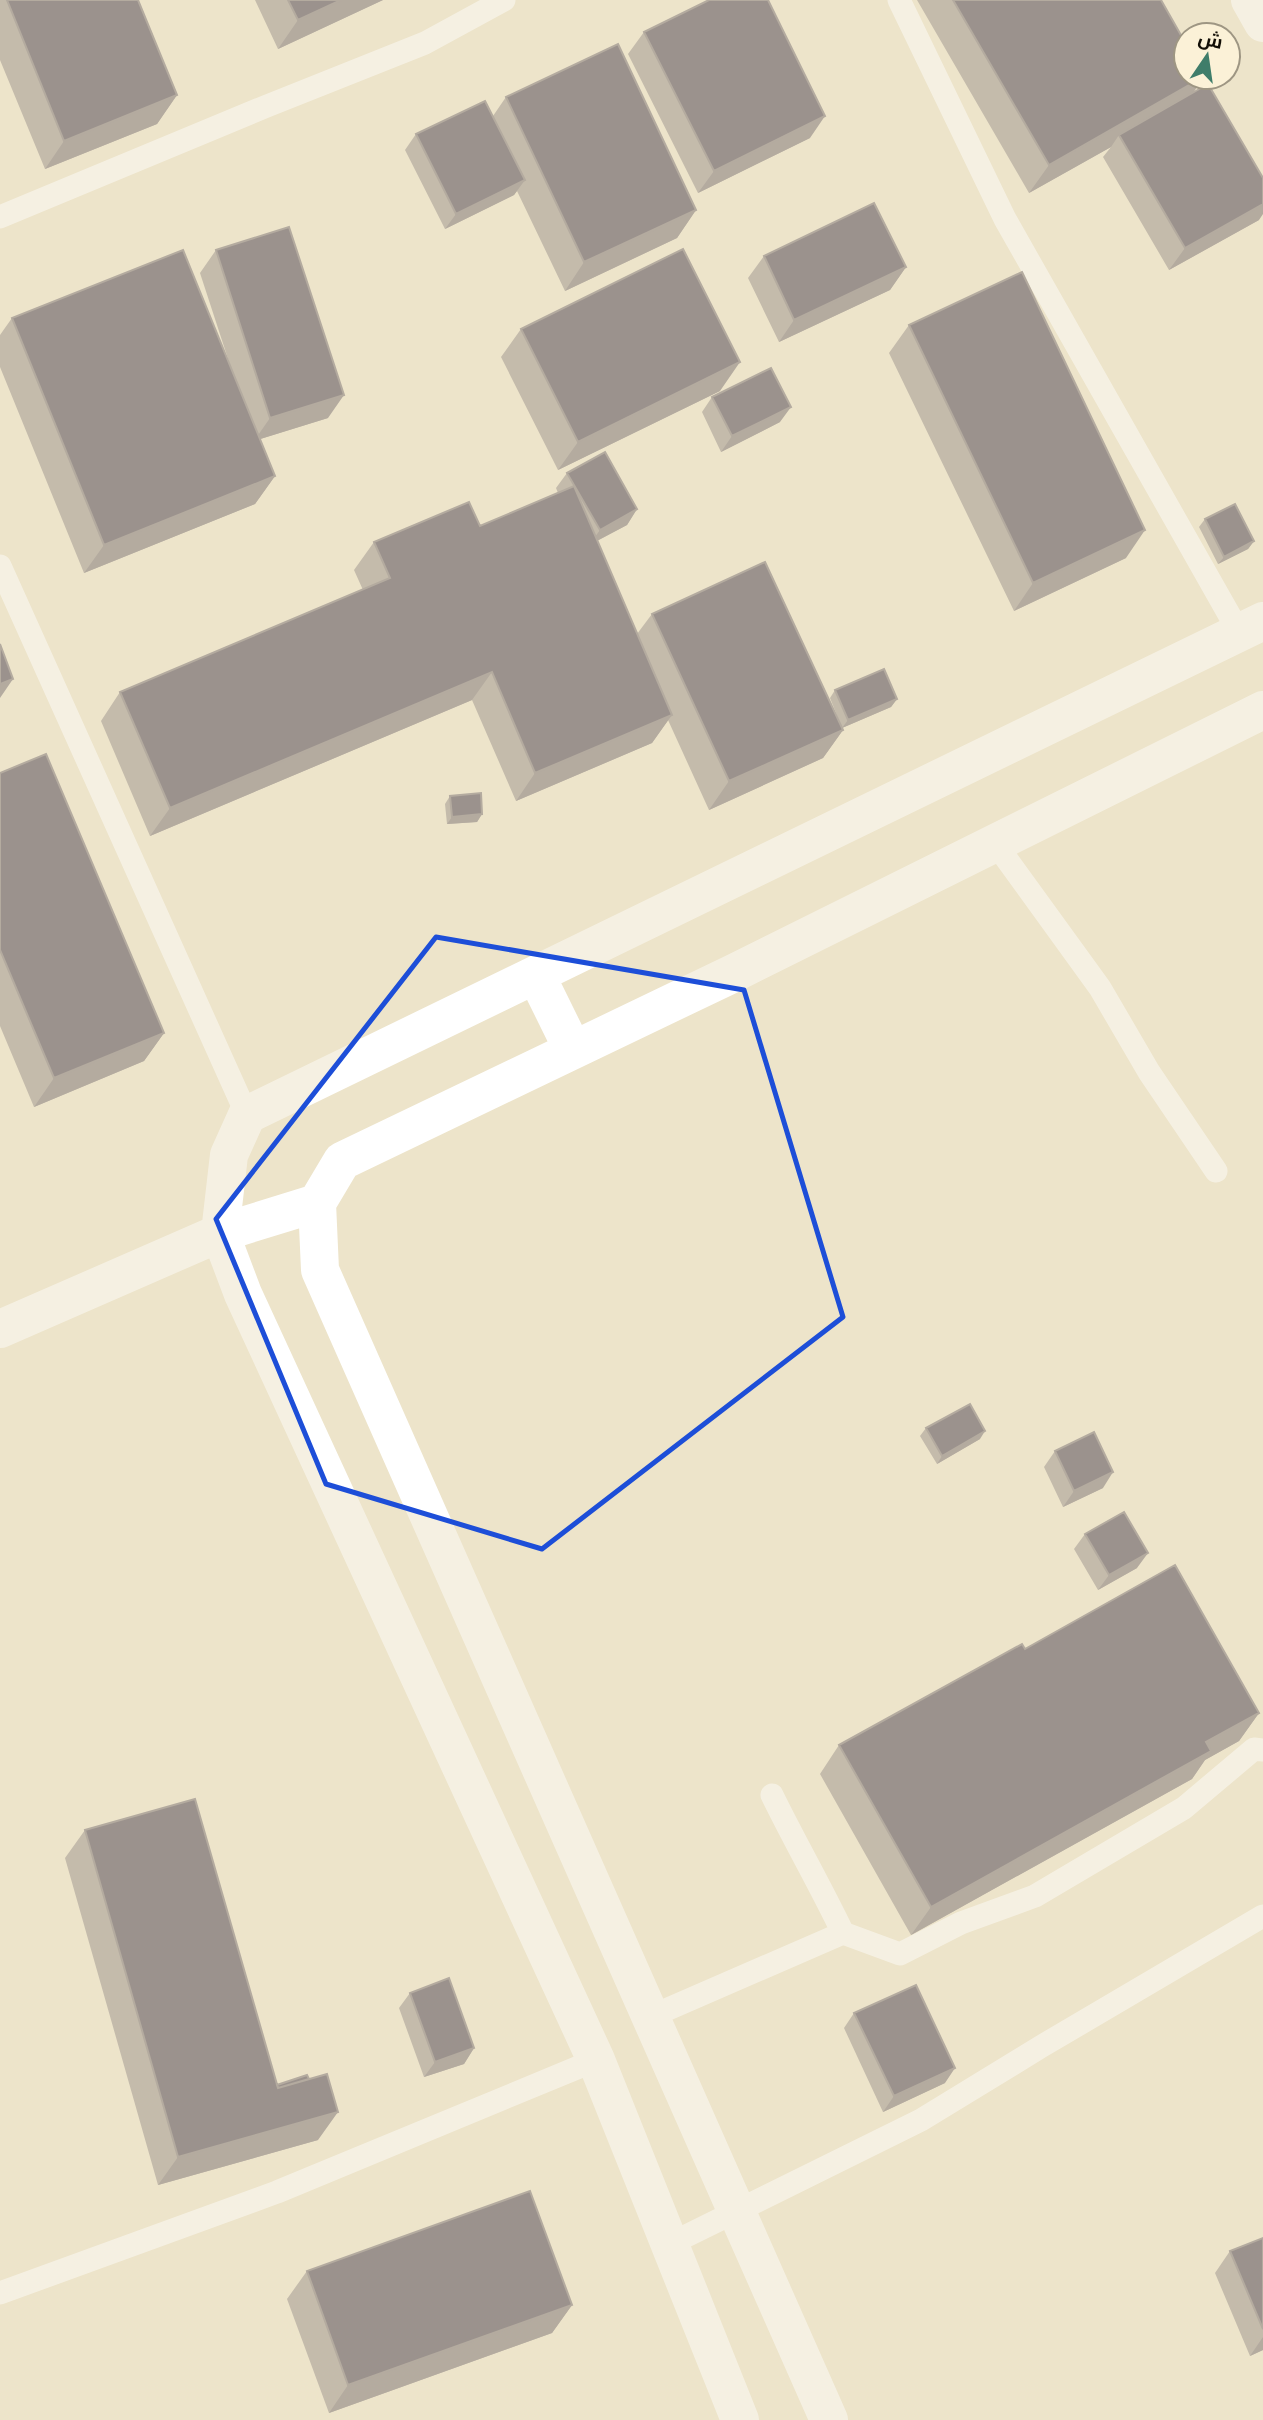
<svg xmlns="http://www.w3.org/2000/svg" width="1263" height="2420" viewBox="0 0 1263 2420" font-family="'Noto Serif',Cairo,serif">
  <rect width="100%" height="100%" fill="#ede4ca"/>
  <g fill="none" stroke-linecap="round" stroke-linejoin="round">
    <!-- lane -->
    <path stroke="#fff" stroke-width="23" d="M 899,0 L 1005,219 L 1239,632
      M 0,217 L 267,106 L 425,43 L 504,0
      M 0,566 L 247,1115
      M 995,843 L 1100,988 L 1149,1072 L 1216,1171
      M 772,1795 C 795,1842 821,1887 843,1933
      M 652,2016 L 843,1933 L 900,1954 L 961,1923 L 1035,1896 L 1184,1808 L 1254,1749 L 1263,1750
      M 670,2244 L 921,2120 L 1042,2046 L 1263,1916
      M 0,2293 L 277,2192 L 596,2060"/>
    <!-- street -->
    <path stroke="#fff" stroke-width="38" d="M 1250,0 L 1263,23
      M 536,975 L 573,1050
      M 0,1329 L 220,1233 L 317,1203
      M 740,2420 L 596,2060 L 243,1294 L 220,1233 L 229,1155 L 247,1115 L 1263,621
      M 829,2420 L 320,1270 L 317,1203 L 342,1161 L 734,973 L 1263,710"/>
  </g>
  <!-- wall -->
  <path fill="#938a86" d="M 0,0 L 138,0 L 177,95 L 157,124 L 45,169 L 0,60 Z
    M 255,0 L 383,0 L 278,49 Z
    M 917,0 L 1161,0 L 1204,77 L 1193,93 L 1259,220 L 1169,270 L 1103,157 L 1111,147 L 1029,193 Z
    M 644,32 L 810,138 L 698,193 L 628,54 Z
    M 506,97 L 696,210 L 677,238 L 565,291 L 517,191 L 514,195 L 445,229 L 405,150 L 416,134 L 493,116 Z
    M 216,250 L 328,418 L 260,439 L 275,476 L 255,504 L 84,573 L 0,367 L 0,335 L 12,318 L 231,368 L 200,273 Z
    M 764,256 L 906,267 L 890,290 L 779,342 L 748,278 Z
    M 909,325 L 1126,558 L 1014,611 L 889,353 Z
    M 521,329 L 720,391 L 558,470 L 501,357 Z
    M 712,397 L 780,422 L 721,452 L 702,412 Z
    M 567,473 L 637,509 L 627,525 L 597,541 L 637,634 L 652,614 L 843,730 L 823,758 L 709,810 L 668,720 L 652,743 L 516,801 L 472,700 L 150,836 L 101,721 L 120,692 L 363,590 L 354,570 L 374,542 L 480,526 L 558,493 L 556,488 Z
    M 1205,519 L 1254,541 L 1248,549 L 1218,564 L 1199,527 Z
    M 835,690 L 897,699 L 891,707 L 842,728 L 830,698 Z
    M 0,773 L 164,1033 L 144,1061 L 34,1107 L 0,1026 Z
    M 450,796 L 482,814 L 477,822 L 447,824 L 445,804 Z
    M 926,1428 L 980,1439 L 937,1464 L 920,1436 Z
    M 1055,1451 L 1103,1488 L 1063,1507 L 1044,1467 Z
    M 1085,1534 L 1137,1568 L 1098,1590 L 1074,1549 Z
    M 1025,1649 L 1259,1713 L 1239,1741 L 1205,1760 L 1192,1779 L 911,1935 L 820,1774 L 839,1745 Z
    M 85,1830 L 277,2085 L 318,2140 L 158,2185 L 65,1858 Z
    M 410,1993 L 474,2048 L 464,2064 L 424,2077 L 399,2008 Z
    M 854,2013 L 945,2083 L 883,2112 L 844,2028 Z
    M 1263,2238 L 1263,2350 L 1250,2356 L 1215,2273 L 1230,2251 Z
    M 307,2271 L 572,2305 L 552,2333 L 329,2413 L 287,2299 Z"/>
  <!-- shaded-wall -->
  <path fill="#6f666c" d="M 341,0 L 383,0 L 278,49 L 298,20 Z
    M 1204,77 L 1185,104 L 1119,135 L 1111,147 L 1029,193 L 1049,165 Z
    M 177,95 L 157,124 L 45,169 L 64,141 Z
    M 825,116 L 810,138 L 698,193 L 714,171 Z
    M 525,180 L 514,195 L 445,229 L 456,214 Z
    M 1263,204 L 1263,214 L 1259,220 L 1169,270 L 1185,248 Z
    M 696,210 L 677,238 L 565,291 L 584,262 Z
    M 906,267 L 890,290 L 779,342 L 794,320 Z
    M 740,362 L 720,391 L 558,470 L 578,442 Z
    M 344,395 L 328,418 L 254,441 L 270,418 Z
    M 791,407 L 780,422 L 721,452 L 732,436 Z
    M 275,476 L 255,504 L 84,573 L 104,545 Z
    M 637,509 L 627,525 L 589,545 L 600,530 Z
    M 1145,530 L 1126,558 L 1014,611 L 1033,583 Z
    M 1254,541 L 1248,549 L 1218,564 L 1224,557 Z
    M 492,672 L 472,700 L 150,836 L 170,808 Z
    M 13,679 L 0,698 L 0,684 Z
    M 897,699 L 891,707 L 842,728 L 848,720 Z
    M 672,715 L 652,743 L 516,801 L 535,773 Z
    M 843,730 L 823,758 L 709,810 L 729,781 Z
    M 482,814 L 477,822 L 447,824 L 452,817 Z
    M 164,1033 L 144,1061 L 34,1107 L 54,1078 Z
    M 985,1431 L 980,1439 L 937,1464 L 942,1456 Z
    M 1113,1472 L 1103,1488 L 1063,1507 L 1074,1491 Z
    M 1148,1553 L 1137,1568 L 1098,1590 L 1109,1575 Z
    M 1259,1713 L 1239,1741 L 1205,1760 L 1192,1779 L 911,1935 L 931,1907 L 1206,1742 Z
    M 474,2048 L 464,2064 L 424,2077 L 435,2062 Z
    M 955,2068 L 945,2083 L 883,2112 L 894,2096 Z
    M 338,2112 L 318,2140 L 158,2185 L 178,2157 Z
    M 572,2305 L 552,2333 L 329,2413 L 348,2385 Z
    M 1263,2337 L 1263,2350 L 1250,2356 Z"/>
  <!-- building -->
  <path fill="#393043" stroke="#6f666c" stroke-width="2" d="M 7,0 L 138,0 L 177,95 L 64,141 Z
    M 288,0 L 341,0 L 298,20 Z
    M 709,0 L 768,0 L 825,116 L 714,171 L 644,32 Z
    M 953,0 L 1161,0 L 1186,44 L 1186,77 L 1203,77 L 1049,165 Z
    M 618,44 L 696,210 L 584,262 L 506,97 Z
    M 1208,84 L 1263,178 L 1263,204 L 1185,248 L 1119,135 Z
    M 485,101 L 525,180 L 456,214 L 416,134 Z
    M 874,203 L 906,267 L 794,320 L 764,256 Z
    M 289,227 L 344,395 L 270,418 L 216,250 Z
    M 683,249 L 740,362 L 578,442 L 521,329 Z
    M 183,250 L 275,476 L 104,545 L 12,318 Z
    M 1022,272 L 1145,530 L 1033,583 L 909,325 Z
    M 771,368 L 791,407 L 732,436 L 712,397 Z
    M 605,452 L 637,509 L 600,530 L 567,473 Z
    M 574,486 L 672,715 L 535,773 L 492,672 L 170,808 L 120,692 L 390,578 L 374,542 L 469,502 L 480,526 Z
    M 1235,504 L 1254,541 L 1224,557 L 1205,519 Z
    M 765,562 L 843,730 L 729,781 L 652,614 Z
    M 0,644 L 13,679 L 0,684 Z
    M 884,669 L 897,699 L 848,720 L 835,690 Z
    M 46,754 L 164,1033 L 54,1078 L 0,950 L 0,773 Z
    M 481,793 L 482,814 L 452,817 L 450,796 Z
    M 970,1404 L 985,1431 L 942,1456 L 926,1428 Z
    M 1094,1432 L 1113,1472 L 1074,1491 L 1055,1451 Z
    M 1124,1512 L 1148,1553 L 1109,1575 L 1085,1534 Z
    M 1175,1565 L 1259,1713 L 1206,1742 L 1211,1751 L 931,1907 L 839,1745 L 1022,1644 L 1025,1649 Z
    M 195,1799 L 278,2088 L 327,2074 L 338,2112 L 178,2157 L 85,1830 Z
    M 449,1978 L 474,2048 L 435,2062 L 410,1993 Z
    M 916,1985 L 955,2068 L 894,2096 L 854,2013 Z
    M 307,2075 L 309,2079 L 278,2088 L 277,2085 Z
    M 530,2191 L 572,2305 L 348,2385 L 307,2271 Z
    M 1263,2238 L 1263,2329 L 1230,2251 Z"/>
  <!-- marked area -->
  <path d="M0 0H1263V2420H0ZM 436,937 L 744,990 L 843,1317 L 542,1549 L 326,1484 L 216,1219 Z" fill="#ede4ca" fill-opacity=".55" fill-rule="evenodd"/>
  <path fill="none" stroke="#1d4ed8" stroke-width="5" stroke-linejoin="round" d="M 436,937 L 744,990 L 843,1317 L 542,1549 L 326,1484 L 216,1219 Z"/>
  <!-- north arrow -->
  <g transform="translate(1207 56) rotate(13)"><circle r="33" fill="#fbf1d7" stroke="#9e9683" stroke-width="2"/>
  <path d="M0-5L12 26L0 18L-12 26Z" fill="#3f7d6a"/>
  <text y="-10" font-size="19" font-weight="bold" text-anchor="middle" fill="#120e06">ش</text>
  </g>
</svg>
